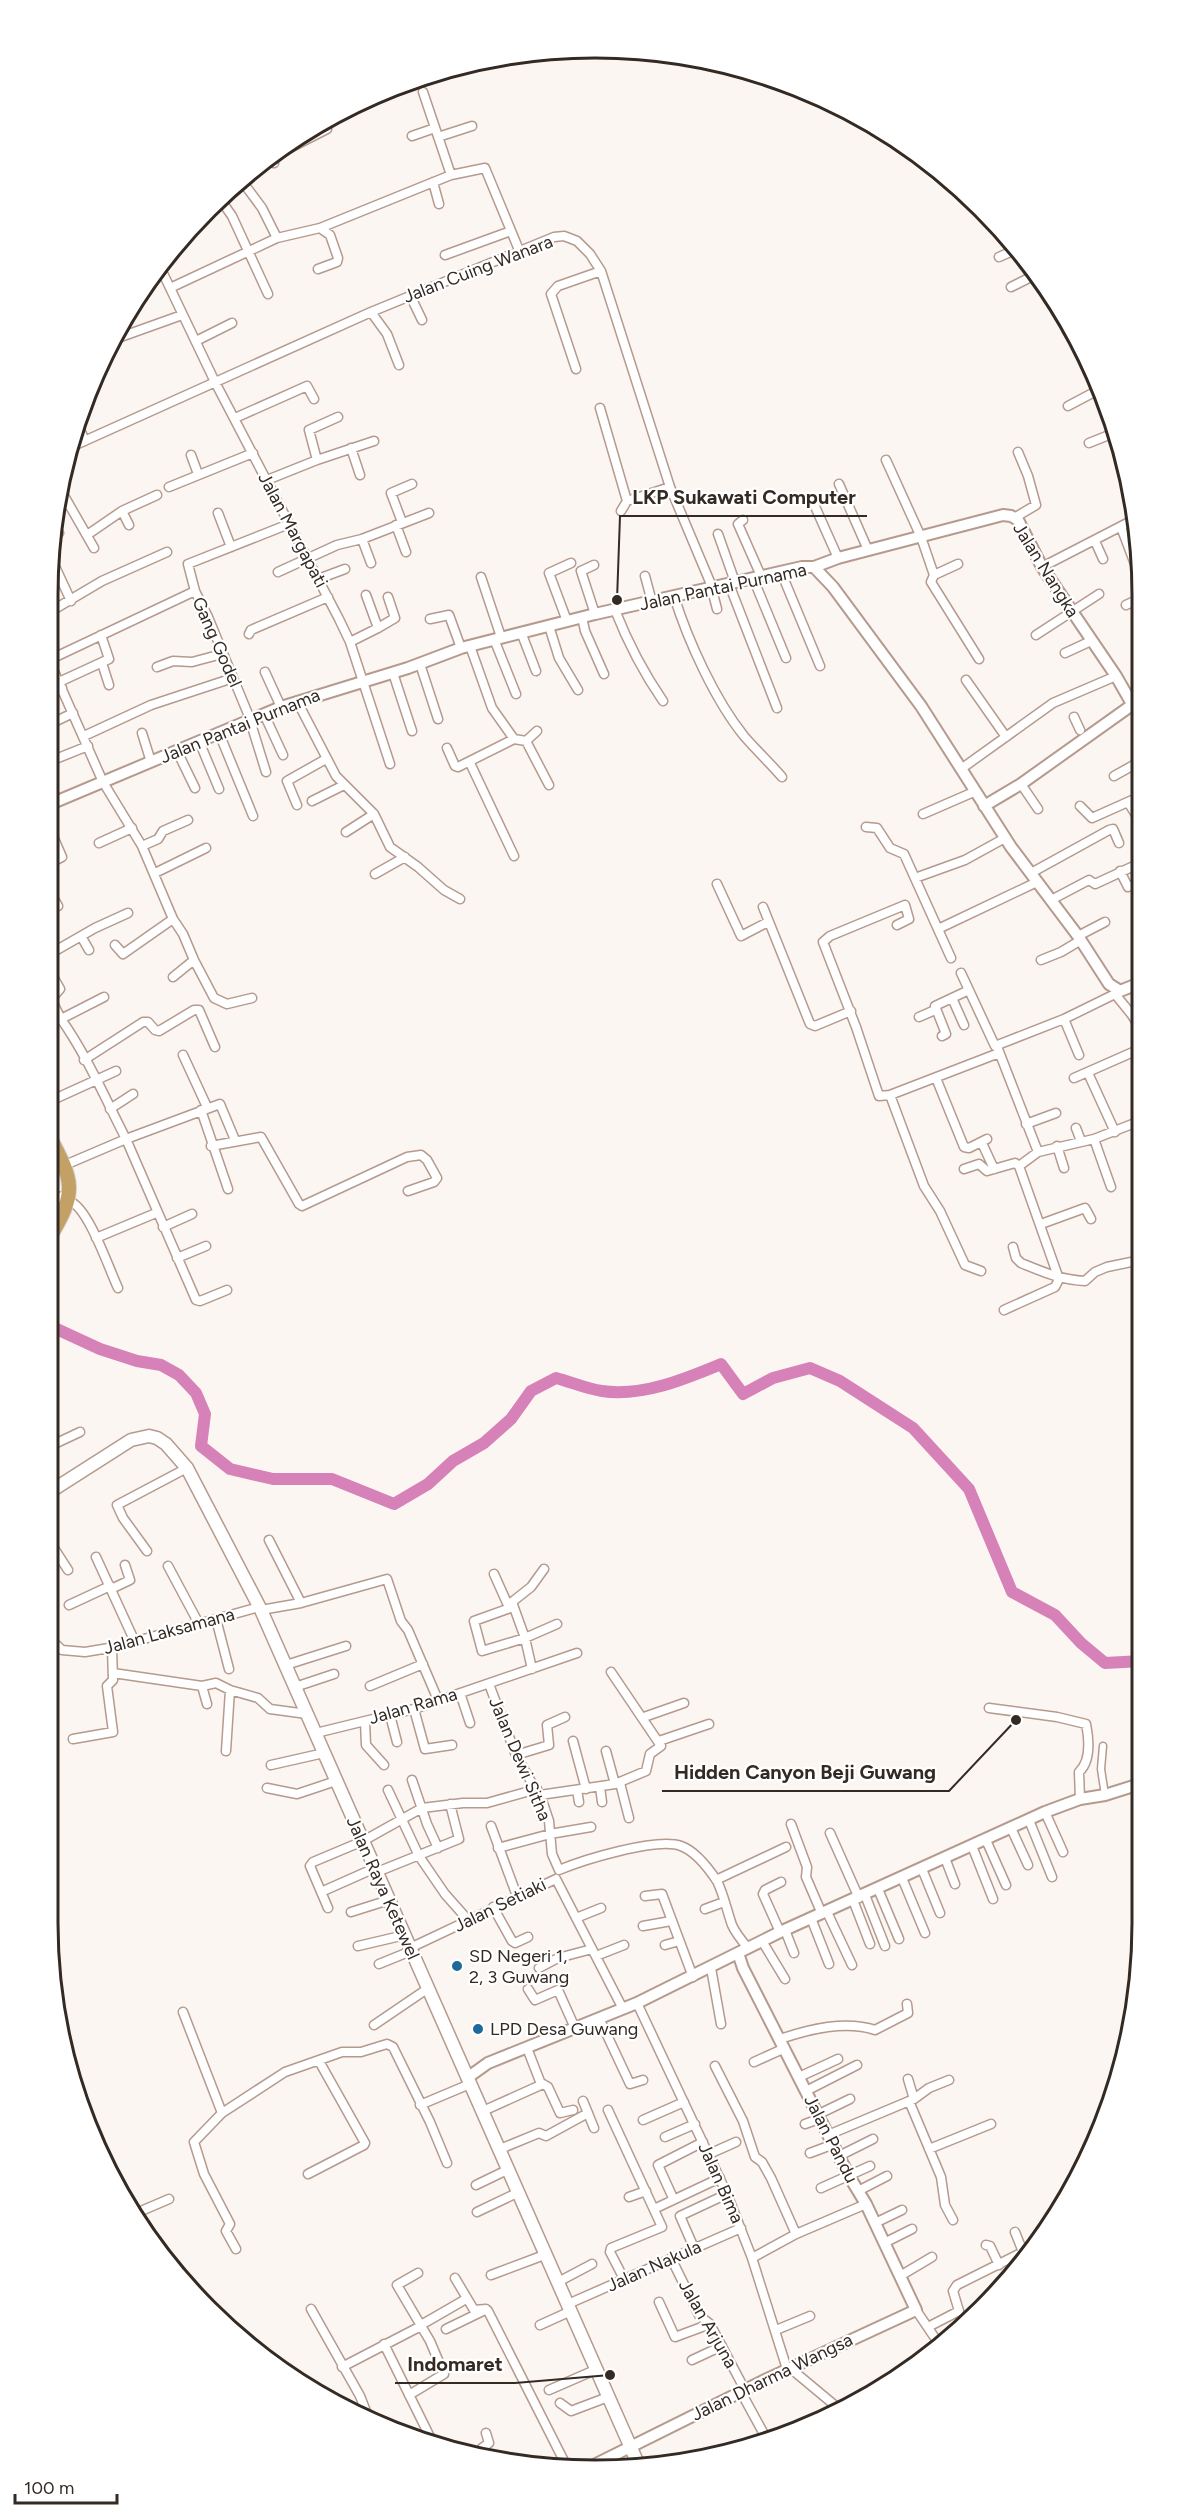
<svg xmlns="http://www.w3.org/2000/svg" width="1191" height="2518" viewBox="0 0 1191 2518" font-family="Figtree,sans-serif">
  <rect width="100%" height="100%" fill="#fcf6f3"/>
  <g fill="none" stroke-linecap="round" stroke-linejoin="round">
    <!-- stream -->
    <path stroke="#a5688c" stroke-width="2" d="M 1134,1873 L 1143,1873"/>
    <!-- river -->
    <path stroke="#d682b9" stroke-width="12" d="M 48,1325 L 100,1349 L 137,1361 L 161,1365 L 179,1375 L 196,1393 L 205,1414 L 201,1446 L 230,1469 L 273,1479 L 332,1479 L 394,1504 L 428,1484 L 453,1461 L 484,1443 L 511,1419 L 531,1391 L 556,1378 C 571,1382 587,1389 602,1391 C 642,1397 685,1379 721,1364 L 743,1394 L 773,1378 L 810,1368 L 840,1381 L 913,1428 L 969,1489 L 1012,1592 L 1055,1615 L 1081,1643 L 1105,1663 L 1142,1661"/>
    <!-- pedestrian casing -->
    <g stroke="#b59a8d" stroke-width="9">
      <path id="pedestrian" d="M 1103,1746 L 1101,1769 L 1105,1795"/>
    </g>
    <!-- minor casing -->
    <g stroke="#b59a8d" stroke-width="11">
      <path id="minor" d="M 423,92 L 451,175
        M 412,136 L 435,128
        M 438,137 L 472,126
        M 274,163 L 272,157 L 327,129 L 326,122
        M 242,181 L 262,208 L 277,238
        M 433,182 L 439,204
        M 220,199 L 232,216 L 268,294
        M 320,228 L 451,175 L 485,168 L 519,250
        M 445,255 L 511,231
        M 999,257 L 1017,249
        M 160,267 L 215,382 L 339,619 L 350,642 L 390,764
        M 1011,287 L 1037,274
        M 170,288 L 277,238 L 320,228 L 330,235 L 338,258 L 337,262 L 318,269
        M 410,295 L 422,320
        M 371,312 L 387,334 L 399,365
        M 1067,331 L 1069,330
        M 115,339 L 182,315
        M 196,341 L 232,323
        M 576,369 L 551,294 L 558,286 L 601,271
        M 1068,406 L 1102,388
        M 600,408 L 627,501 L 670,487
        M 235,418 L 307,386 L 314,399
        M 78,425 L 85,441
        M 1089,443 L 1114,433
        M 71,447 L 371,312 L 554,237 L 564,236 L 577,241 L 590,254 L 601,271 L 670,487 L 710,582 L 717,609
        M 351,448 L 360,475
        M 191,455 L 198,474
        M 317,460 L 309,430 L 338,417
        M 886,460 L 921,537 L 934,575 L 931,582 L 979,659
        M 267,480 L 317,460 L 374,441
        M 839,484 L 868,550
        M 59,487 L 94,548
        M 169,487 L 253,453
        M 813,502 L 838,558
        M 122,511 L 157,495
        M 621,511 L 627,501
        M 218,513 L 231,547
        M 1014,518 L 1036,505 L 1028,476 L 1018,452
        M 743,520 L 738,524 L 761,576
        M 402,522 L 391,493 L 412,484
        M 396,525 L 406,552
        M 1121,527 L 1138,572
        M 718,534 L 735,582
        M 54,535 L 59,533
        M 87,535 L 122,511 L 129,525
        M 362,539 L 371,563
        M 1095,541 L 1103,559
        M 52,560 L 71,601
        M 594,565 L 581,571 L 595,614
        M 1042,567 L 1137,518
        M 278,572 L 337,545 L 362,539 L 429,513
        M 781,572 L 820,666
        M 934,575 L 958,564
        M 645,576 L 652,602
        M 481,577 L 501,637
        M 753,578 L 786,658
        M 318,579 L 345,569
        M 729,584 L 777,708
        M 674,596 C 688,641 715,700 744,736 C 756,750 770,763 782,777
        M 1126,605 L 1139,599
        M 615,610 C 628,643 643,672 663,701
        M 48,613 L 102,581 L 167,552
        M 582,617 L 585,631 L 604,674
        M 430,619 L 449,615 L 461,648
        M 567,621 L 549,573 L 571,563
        M 549,626 L 559,658 L 578,690
        M 378,628 L 395,618 L 388,597
        M 521,632 L 536,671
        M 249,634 L 251,630 L 328,597
        M 1036,635 L 1099,594
        M 494,639 L 516,694
        M 350,642 L 378,628 L 366,595
        M 470,646 L 492,708 L 514,739 L 526,741 L 549,785
        M 1065,653 L 1091,641
        M 48,658 L 103,782 L 142,846 L 173,919 L 183,934 L 194,960 L 214,998 L 227,1004 L 252,998
        M 49,660 L 195,591
        M 102,663 L 109,685
        M 420,664 L 438,719
        M 157,667 L 173,661 L 192,662 L 222,654
        M 265,672 L 281,707
        M 393,673 L 412,731
        M 966,680 L 1006,737
        M 59,682 L 109,659 L 101,635
        M 48,695 L 62,688
        M 297,701 L 336,776 L 374,814 L 346,832
        M 264,714 L 283,755
        M 1074,717 L 1080,730
        M 48,725 L 73,713
        M 142,733 L 151,762
        M 219,733 L 253,816
        M 84,736 L 151,705 L 233,678
        M 199,741 L 219,789
        M 526,741 L 537,731
        M 447,748 L 455,766 L 458,767 L 514,739
        M 177,751 L 195,788
        M 48,762 L 88,746
        M 470,763 L 514,856
        M 961,769 L 1053,703 L 1116,676
        M 266,772 L 248,714 L 208,617 L 195,591 L 188,564 L 289,524
        M 1114,776 L 1139,762
        M 1021,784 L 1038,809
        M 312,801 L 344,785
        M 1128,802 L 1139,820
        M 297,805 L 287,781 L 326,759
        M 1080,806 L 1092,818 L 1139,797
        M 374,814 L 390,847 L 418,867 L 444,890 L 460,899
        M 923,814 L 976,791
        M 866,827 L 877,828 L 890,848 L 904,854 L 951,958
        M 99,843 L 132,828
        M 142,846 L 158,839 L 163,831 L 188,820
        M 48,864 L 62,857 L 48,825
        M 1120,871 L 1128,887 L 1139,884
        M 155,873 L 206,848
        M 1031,873 L 1109,830 L 1113,829 L 1119,843
        M 375,874 L 405,857
        M 915,878 L 965,860 L 1005,838
        M 717,884 L 741,936 L 768,922
        M 48,889 L 58,906
        M 1051,900 L 1089,880 L 1095,884 L 1136,865
        M 763,907 L 810,1024 L 815,1026 L 851,1011
        M 897,925 L 909,919 L 905,905 L 830,936 L 823,942 L 856,1027 L 879,1096 L 890,1095 L 999,1053
        M 938,929 L 1037,882
        M 81,936 L 89,950
        M 1078,936 L 1105,922
        M 115,945 L 123,954 L 173,919
        M 48,955 L 95,928 L 128,913
        M 1041,960 L 1061,952 L 1081,940
        M 48,968 L 60,989 L 51,999 L 61,1019
        M 961,973 L 995,1046 L 1064,1019 L 1115,994 L 1116,990
        M 173,977 L 194,960
        M 1115,994 L 1132,1015 L 1140,1028
        M 104,997 L 61,1019 C 86,1054 106,1100 126,1139 L 220,1104 L 235,1140
        M 952,998 L 964,1025
        M 919,1017 L 935,1010
        M 1064,1019 L 1079,1055
        M 942,1036 L 946,1034 L 935,1006 L 969,990
        M 998,1049 L 1038,1152
        M 183,1055 L 207,1107
        M 84,1060 L 143,1022 L 148,1022 L 155,1030 L 159,1031 L 194,1010 L 199,1010 L 215,1047
        M 1088,1073 L 1115,1132
        M 936,1078 L 964,1147 L 969,1148 L 987,1139
        M 1074,1078 L 1140,1049
        M 890,1095 L 924,1186 L 940,1211 L 965,1265 L 981,1271
        M 48,1102 L 116,1071
        M 110,1109 L 133,1094
        M 201,1110 L 228,1189
        M 1026,1124 L 1056,1113
        M 1076,1128 L 1081,1141
        M 1094,1139 L 1111,1187
        M 982,1143 L 994,1169
        M 211,1146 L 261,1137 L 299,1204 L 302,1206 L 407,1157 L 421,1155 L 427,1160 L 437,1178 L 434,1182 L 408,1191
        M 1057,1146 L 1064,1168
        M 65,1165 L 126,1139 L 196,1300 L 200,1301 L 227,1290
        M 1019,1166 L 1038,1152 L 1094,1139 L 1140,1121
        M 964,1169 L 979,1164 L 987,1171 L 1015,1163 L 1019,1166 L 1059,1279 L 1055,1287 L 1004,1310
        M 69,1201 C 88,1206 109,1269 118,1288
        M 48,1202 L 70,1193
        M 1041,1224 L 1085,1208 L 1091,1219
        M 163,1227 L 192,1214
        M 96,1238 L 156,1213
        M 1013,1247 L 1016,1258 L 1021,1263 C 1043,1272 1061,1280 1085,1281 L 1095,1272 L 1107,1267 L 1141,1260
        M 177,1258 L 206,1246
        M 48,1447 L 80,1432
        M 48,1539 L 68,1570
        M 269,1540 L 301,1603
        M 147,1551 L 123,1518 L 117,1505 L 187,1468
        M 96,1557 L 135,1642
        M 168,1566 L 199,1624
        M 494,1574 L 507,1603 L 512,1604
        M 111,1589 L 130,1580 L 125,1565
        M 69,1605 L 110,1586
        M 513,1607 L 474,1621 L 482,1651 L 525,1638 L 557,1624
        M 261,1610 L 301,1603 L 387,1579 L 401,1621 L 408,1630 L 438,1700
        M 216,1619 L 229,1669
        M 48,1637 L 62,1650 L 85,1652 L 115,1647 L 259,1607
        M 286,1665 L 346,1646
        M 532,1669 L 525,1638 L 512,1602 L 531,1587 L 544,1569
        M 113,1673 L 202,1686 L 216,1683 L 230,1690 L 258,1698 L 270,1709 L 307,1714
        M 489,1684 L 516,1755 L 543,1803 L 549,1821 L 552,1854 L 559,1870
        M 202,1686 L 207,1704
        M 370,1686 L 423,1664
        M 295,1687 L 334,1674
        M 460,1693 L 470,1723
        M 989,1708 L 1057,1717 L 1086,1724 C 1089,1739 1091,1761 1079,1772 L 1080,1799
        M 414,1709 L 425,1749 L 452,1745
        M 390,1715 L 397,1742
        M 644,1717 L 684,1703
        M 365,1721 L 366,1745 L 384,1765
        M 316,1733 L 414,1709 L 577,1653
        M 73,1739 L 113,1732 L 107,1686 L 113,1680 L 112,1648
        M 573,1741 L 586,1789
        M 659,1741 L 709,1724
        M 226,1751 L 230,1690
        M 606,1751 L 615,1784
        M 516,1755 L 549,1745 L 547,1725 L 565,1717
        M 271,1765 L 324,1753
        M 412,1780 L 427,1824 L 438,1848
        M 620,1783 L 629,1818
        M 600,1787 L 602,1802
        M 267,1788 L 297,1794 L 336,1781
        M 388,1790 L 419,1856 L 445,1894 L 468,1920
        M 577,1790 L 579,1802
        M 540,1795 L 615,1784 L 646,1771 L 650,1754 L 661,1746 L 611,1672
        M 1045,1812 L 1063,1852
        M 1029,1820 L 1052,1877
        M 791,1824 L 807,1867 L 806,1877 L 822,1914
        M 491,1826 L 517,1896
        M 1011,1828 L 1028,1865
        M 830,1833 L 859,1898
        M 986,1840 L 1006,1885
        M 972,1846 L 993,1899
        M 498,1848 L 550,1834 L 591,1827
        M 945,1858 L 955,1884
        M 922,1869 L 940,1913
        M 559,1870 C 583,1860 657,1837 681,1846 C 695,1851 709,1869 717,1881 C 724,1895 727,1911 732,1925 C 736,1934 742,1941 748,1948
        M 377,1872 L 459,1839 L 450,1804
        M 902,1878 L 925,1933
        M 556,1879 L 623,2009
        M 716,1880 L 786,1847
        M 878,1889 L 899,1939
        M 321,1892 L 375,1868
        M 865,1895 L 885,1946
        M 645,1896 L 662,1894 L 693,1977
        M 853,1900 L 870,1944
        M 493,1907 L 512,1941 L 515,1943 L 528,1937
        M 328,1908 L 310,1866 L 313,1862 L 363,1841 L 422,1808 L 463,1803 L 487,1803 L 537,1789
        M 705,1909 L 724,1902
        M 351,1912 L 389,1900
        M 827,1912 L 852,1965
        M 576,1918 L 601,1908
        M 811,1918 L 829,1964
        M 643,1926 L 671,1921
        M 785,1930 L 794,1953
        M 780,1932 L 763,1894 L 765,1890 L 781,1882
        M 762,1941 L 785,1979
        M 665,1945 L 679,1941
        M 358,1946 L 405,1935
        M 410,1948 L 556,1879
        M 596,1956 L 624,1945
        M 379,1964 L 411,1951
        M 539,1968 L 558,1958 L 592,1949
        M 711,1968 L 721,2024
        M 528,1989 L 535,2000 L 558,1990 L 575,2028
        M 637,2003 L 727,2194 L 752,2258 L 787,2369
        M 183,2012 L 222,2113
        M 599,2018 L 630,2084 L 643,2080
        M 374,2025 L 427,1989
        M 780,2039 C 810,2029 846,2020 875,2030 L 908,2013 L 907,2004
        M 527,2048 L 541,2084
        M 754,2062 L 785,2048
        M 715,2066 L 743,2121 L 755,2157 L 762,2162 L 771,2178 L 796,2234
        M 799,2077 L 838,2059
        M 908,2079 L 914,2099
        M 806,2091 L 857,2065
        M 583,2101 L 594,2128
        M 909,2101 L 941,2177 L 945,2205 L 953,2220
        M 420,2105 L 470,2084
        M 608,2110 L 662,2227 L 611,2248 L 610,2252 L 624,2279
        M 483,2111 L 543,2084 L 548,2087 L 560,2113 L 573,2110
        M 819,2114 L 850,2099
        M 643,2120 L 684,2102
        M 805,2124 L 816,2120
        M 828,2135 L 914,2099 L 929,2088 L 949,2080
        M 665,2137 L 695,2124
        M 500,2149 L 539,2133 L 546,2136 L 588,2113
        M 929,2149 L 991,2124
        M 810,2153 L 834,2144
        M 709,2154 L 736,2142
        M 839,2156 L 873,2139
        M 308,2174 L 364,2145 L 365,2143 L 319,2061
        M 476,2185 L 509,2169
        M 821,2188 L 870,2166
        M 858,2191 L 887,2176
        M 629,2197 L 646,2191
        M 673,2198 L 658,2165 L 703,2142
        M 654,2209 L 720,2178
        M 477,2212 L 519,2192
        M 134,2214 L 169,2199
        M 875,2223 L 902,2210
        M 884,2243 L 912,2229
        M 986,2245 L 990,2246 L 999,2265
        M 694,2248 L 680,2216 L 727,2194
        M 236,2249 L 226,2231 L 230,2224 L 204,2174 L 194,2142 L 222,2113 L 285,2072 L 342,2052 L 361,2052 L 387,2044 L 393,2047 L 430,2122 L 447,2163
        M 671,2258 L 699,2315 L 710,2324 L 745,2390
        M 752,2258 L 796,2234 L 866,2204
        M 491,2275 L 547,2254
        M 900,2276 L 932,2257
        M 455,2278 L 474,2310 L 486,2309 L 488,2311 L 567,2467
        M 558,2282 L 592,2264
        M 659,2302 L 675,2337 L 710,2324
        M 568,2304 L 741,2228
        M 311,2309 L 360,2396 L 367,2414
        M 916,2310 L 937,2341
        M 421,2325 L 466,2299
        M 540,2325 L 571,2311
        M 928,2327 L 959,2311 L 953,2291 L 957,2285 L 1023,2252 L 1015,2232
        M 446,2329 L 483,2311
        M 776,2330 L 810,2316
        M 384,2344 L 430,2437
        M 692,2360 L 722,2346
        M 342,2367 L 421,2326
        M 790,2368 L 838,2408
        M 549,2390 L 595,2370
        M 741,2392 L 765,2436
        M 409,2395 L 444,2374 L 430,2341 L 397,2285 L 418,2273
        M 560,2403 L 571,2411 L 608,2397
        M 486,2433 L 489,2443 L 482,2448 L 486,2458"/>
    </g>
    <!-- tertiary casing -->
    <g stroke="#b59a8d" stroke-width="14">
      <path id="tertiary" d="M 814,567 L 838,558 L 1003,515 L 1011,516 L 1018,520 L 1042,567 L 1116,676 L 1132,704
        M 48,805 L 281,707 L 408,668 L 461,648 L 595,614 L 802,567 L 814,567 L 833,587 L 921,706 L 1011,847 L 1078,936 L 1109,984 L 1120,991 L 1140,983
        M 984,806 L 1021,784 L 1139,700
        M 467,2078 L 488,2063 L 637,2003 L 780,1932 L 1045,1812 L 1080,1799 L 1105,1795 L 1143,1783
        M 586,2469 L 767,2379 L 916,2310 L 866,2204 L 849,2176 L 743,1968 L 738,1953"/>
    </g>
    <!-- secondary casing -->
    <g stroke="#b59a8d" stroke-width="15">
      <path id="secondary" d="M 48,1493 L 131,1440 L 149,1436 L 157,1438 L 166,1444 L 187,1468 L 261,1610 L 639,2466"/>
    </g>
    <!-- trunk casing -->
    <g stroke="#d6d4d3" stroke-width="16">
      <path id="trunk" d="M 48,1240 C 78,1191 74,1182 48,1134"/>
    </g>
    <!-- pedestrian -->
    <use href="#pedestrian" stroke="#fff" stroke-width="6"/>
    <!-- minor -->
    <use href="#minor" stroke="#fff" stroke-width="8"/>
    <!-- tertiary -->
    <use href="#tertiary" stroke="#fff" stroke-width="10"/>
    <!-- secondary -->
    <use href="#secondary" stroke="#fff" stroke-width="12"/>
    <!-- trunk -->
    <use href="#trunk" stroke="#c3a066" stroke-width="14"/>
  </g>
  <!-- markers -->
  <g fill="#1d699c" stroke="#fff" stroke-width="2">
    <circle cx="457" cy="1966" r="6"/>
    <circle cx="478" cy="2029" r="6"/>
  </g>
  <g text-anchor="middle" dominant-baseline="central" stroke-width="4.5" stroke-linejoin="round" paint-order="stroke">
    <!-- street labels -->
    <g font-size="18" fill="#342a24" stroke="#fff">
      <text transform="translate(478 269) rotate(-21)">Jalan Cuing Wanara</text>
      <text transform="translate(293 530) rotate(62)">Jalan Margapati</text>
      <text transform="translate(1046 570) rotate(58)">Jalan Nangka</text>
      <text transform="translate(723 587) rotate(-12)">Jalan Pantai Purnama</text>
      <text transform="translate(217 642) rotate(66)">Gang Godel</text>
      <text transform="translate(240 726) rotate(-22)">Jalan Pantai Purnama</text>
      <text transform="translate(169 1631) rotate(-15)">Jalan Laksamana</text>
      <text transform="translate(413 1706) rotate(-16)">Jalan Rama</text>
      <text transform="translate(520 1759) rotate(67)">Jalan Dewi Sitha</text>
      <text transform="translate(383 1888) rotate(66)">Jalan Raya Ketewel</text>
      <text transform="translate(500 1905) rotate(-26)">Jalan Setiaki</text>
      <text transform="translate(831 2139) rotate(63)">Jalan Pandu</text>
      <text transform="translate(721 2183) rotate(66)">Jalan Bima</text>
      <text transform="translate(654 2266) rotate(-24)">Jalan Nakula</text>
      <text transform="translate(708 2324) rotate(60)">Jalan Arjuna</text>
      <text transform="translate(772 2377) rotate(-26)">Jalan Dharma Wangsa</text>
    </g>
    <!-- poi labels -->
    <g font-size="18" fill="#342a24" stroke="#fff" text-anchor="start">
      <text x="469" y="1956">SD Negeri 1,<tspan x="469" dy="21">2, 3 Guwang</tspan></text>
      <text x="490" y="2029">LPD Desa Guwang</text>
    </g>
  </g>
  <!-- crop -->
  <path d="M0 0H1191V2518H0ZM595 58H595A537 537 0 0 1 1132 595V1923A537 537 0 0 1 595 2460H595A537 537 0 0 1 58 1923V595A537 537 0 0 1 595 58Z" fill="#fff" fill-rule="evenodd"/>
  <path fill="none" stroke="#342a24" stroke-width="3" d="M595 58H595A537 537 0 0 1 1132 595V1923A537 537 0 0 1 595 2460H595A537 537 0 0 1 58 1923V595A537 537 0 0 1 595 58Z"/>
  <!-- callouts -->
  <path fill="none" stroke="#342a24" stroke-width="2" d="M617 600L620 516H867M1016 1720L949 1791H662M610 2375L515 2383H395"/>
  <g fill="#342a24" stroke="#fff" stroke-width="2">
    <circle cx="617" cy="600" r="6"/>
    <circle cx="1016" cy="1720" r="6"/>
    <circle cx="610" cy="2375" r="6"/>
  </g>
  <g font-size="20" text-anchor="middle" font-weight="bold" fill="#342a24" stroke="#fff" stroke-width="4.5" stroke-linejoin="round" paint-order="stroke">
    <text x="744" y="504">LKP Sukawati Computer</text>
    <text x="805" y="1779">Hidden Canyon Beji Guwang</text>
    <text x="455" y="2371">Indomaret</text>
  </g>
  <!-- scale -->
  <path d="M15 2494v9h102v-9" fill="none" stroke="#342a24" stroke-width="3"/>
  <text x="24" y="2494" font-size="18" fill="#342a24" stroke="#ffffff" stroke-width="4.5" paint-order="stroke">100 m</text>
</svg>
